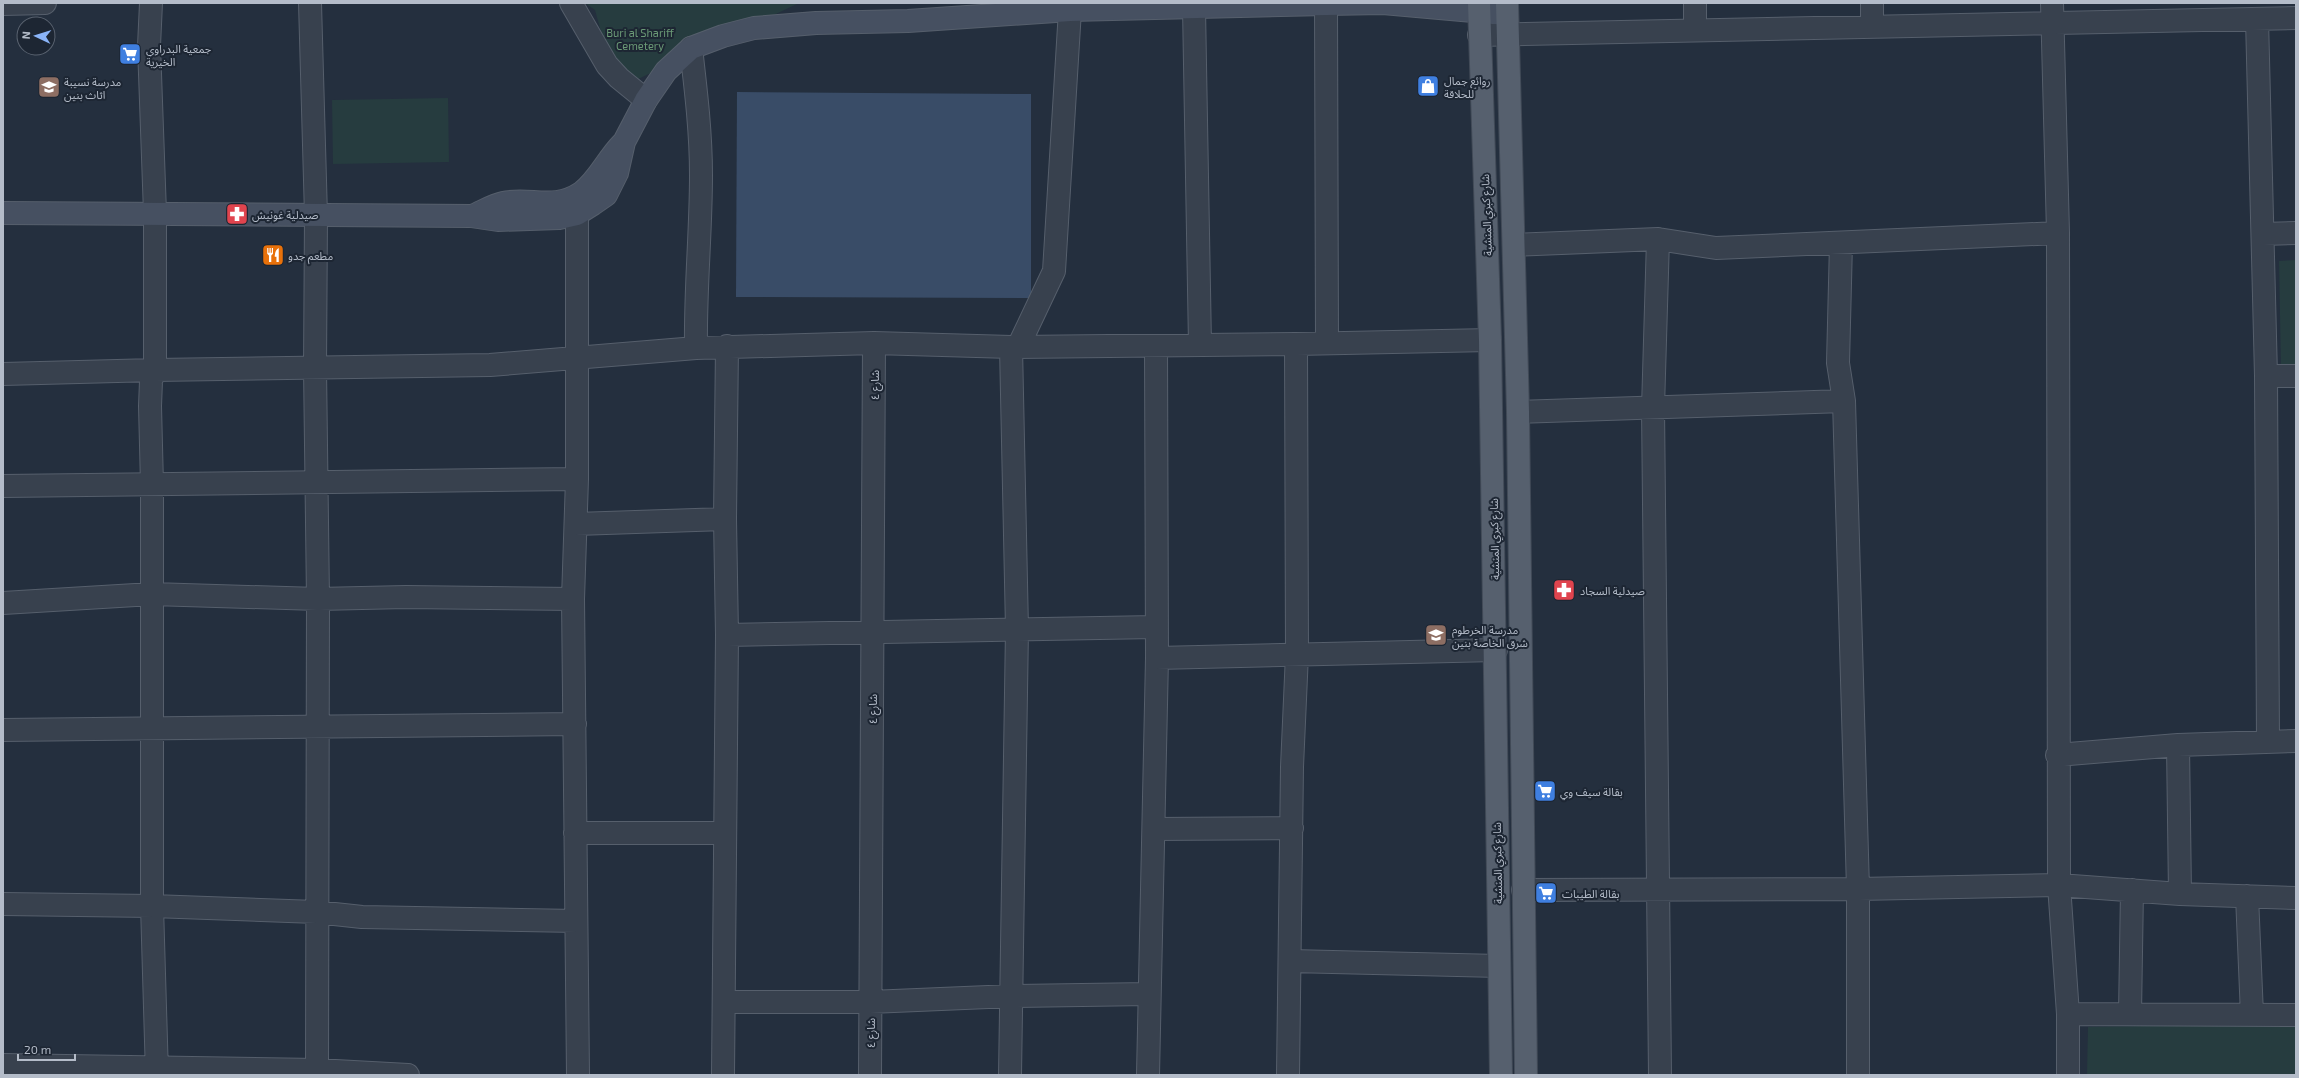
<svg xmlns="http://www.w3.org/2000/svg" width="2299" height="1078" viewBox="0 0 2299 1078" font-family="'Exo 2','Noto Sans Arabic',sans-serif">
  <rect width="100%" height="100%" fill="#242f3e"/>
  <!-- green -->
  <path fill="#263c3f" d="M 585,3 L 812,3 L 797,4 L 617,89 L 595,10 Z
    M 448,98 L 449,162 L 333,164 L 332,100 Z
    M 2296,260 L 2296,368 L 2281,368 L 2279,261 Z
    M 2296,1023 L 2296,1075 L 2087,1075 L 2088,1027 Z"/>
  <!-- water -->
  <path fill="#394c67" d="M 737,92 L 1031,94 L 1031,298 L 736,297 Z"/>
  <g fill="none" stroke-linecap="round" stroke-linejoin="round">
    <!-- street casing -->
    <g stroke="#565f6c" stroke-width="24">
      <path id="street" d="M 151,3 L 149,46 L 155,213 L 155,370 L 151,381 L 150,406 L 152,485 L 152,906 L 157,1075
        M 310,3 L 316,216 L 315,368 L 318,599 L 317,1075
        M 571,3 L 607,65 L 619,78 L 646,100
        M 1695,3 L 1695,30
        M 2052,3 L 2058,233 L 2059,885 L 2068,1014 L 2068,1075
        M 3,4 L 45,3
        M 1326,4 L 1327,343
        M 1194,8 L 1200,345
        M 2257,19 L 2266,376 L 2268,741
        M 1872,27 L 1872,3
        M 1479,35 L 2296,18
        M 691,48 C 696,91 701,133 701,175 C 701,233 695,290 696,348
        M 577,214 L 577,479 L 573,599 L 578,1075
        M 2263,234 L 2296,233
        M 1658,239 L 1653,408 L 1660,1075
        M 1841,243 L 1838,363 L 1844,401 L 1858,889 L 1858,1075
        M 1514,245 L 1658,239 L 1716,248 L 2058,233
        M 1018,347 L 1054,271 L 1070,10
        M 3,374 L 155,370 L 490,365 L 696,348 L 874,343 L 1011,347 L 1296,344 L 1490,340
        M 2266,376 L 2296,376
        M 1518,412 L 1844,401
        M 3,486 L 577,479
        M 576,524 L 725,519
        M 3,603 L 152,594 L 318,599 L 406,597 L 573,599
        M 727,635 L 1155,627
        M 1157,658 L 1496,650
        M 3,730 L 575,724
        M 2178,745 L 2180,894
        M 2057,755 L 2178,745 L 2296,741
        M 1154,829 L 1292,828
        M 575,833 L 724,833
        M 1523,890 L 1858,889 L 2059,885 L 2180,894 L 2296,898
        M 2247,896 L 2252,1015
        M 3,904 L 152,906 L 316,912 L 362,917 L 576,921
        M 1291,961 L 1499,966
        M 724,1002 L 870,1002 L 1012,996 L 1148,994
        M 2068,1014 L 2296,1015
        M 2130,1014 L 2132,890
        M 3,1065 L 317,1070 L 408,1075
        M 723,1075 L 727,635 L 725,519 L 727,346
        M 870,1075 L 874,343
        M 1010,1075 L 1017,629 L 1011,347
        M 1148,1075 L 1157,658 L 1156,346
        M 1288,1075 L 1292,767 L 1297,654 L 1296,344"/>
    </g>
    <!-- secondary casing -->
    <g stroke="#565f6c" stroke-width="24">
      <path id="secondary" d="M 3,213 L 471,216 L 498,220 L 559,218 L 577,214 L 593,204 L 606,195 L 617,173 L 624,142 L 646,100 L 666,71 L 691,48 L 723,36 L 754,28 L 816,23 L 908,21 L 1070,10 L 1326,4 L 1383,3 L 1507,14
        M 472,216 C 482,212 493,205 503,203 C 530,197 554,211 581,193 C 598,181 607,159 622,144"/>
    </g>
    <!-- primary casing -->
    <g stroke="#414a57" stroke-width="24">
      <path id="primary" d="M 1479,3 L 1490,340 L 1501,1075
        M 1507,3 L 1518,412 L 1526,1075"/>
    </g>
    <!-- street -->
    <use href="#street" stroke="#38414e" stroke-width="22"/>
    <!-- secondary -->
    <use href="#secondary" stroke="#465061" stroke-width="22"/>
    <!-- primary -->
    <use href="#primary" stroke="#56606e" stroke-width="22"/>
  </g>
  <!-- icons -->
  <defs>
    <g id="supermarket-square" transform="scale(1.15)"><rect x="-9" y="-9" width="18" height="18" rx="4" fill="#3f7fe0" stroke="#1d2633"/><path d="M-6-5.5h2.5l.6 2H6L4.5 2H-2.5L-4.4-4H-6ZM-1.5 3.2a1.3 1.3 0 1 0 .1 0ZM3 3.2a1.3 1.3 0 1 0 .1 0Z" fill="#fff"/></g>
    <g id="shop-square" transform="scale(1.15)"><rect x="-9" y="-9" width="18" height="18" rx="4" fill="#3f7fe0" stroke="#1d2633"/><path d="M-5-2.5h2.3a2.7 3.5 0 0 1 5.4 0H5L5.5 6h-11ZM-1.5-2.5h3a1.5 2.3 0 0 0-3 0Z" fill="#fff"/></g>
    <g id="school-square" transform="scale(1.15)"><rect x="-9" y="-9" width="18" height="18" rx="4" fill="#8d6e63" stroke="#1d2633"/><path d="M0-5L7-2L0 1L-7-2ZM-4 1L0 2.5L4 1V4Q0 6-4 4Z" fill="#fff"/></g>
    <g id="pharmacy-square" transform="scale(1.15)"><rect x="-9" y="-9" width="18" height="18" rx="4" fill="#e0444e" stroke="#1d2633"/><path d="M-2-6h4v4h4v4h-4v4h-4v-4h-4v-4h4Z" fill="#fff"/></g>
    <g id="restaurant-square" transform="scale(1.15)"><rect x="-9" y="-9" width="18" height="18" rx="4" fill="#e8710a" stroke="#1d2633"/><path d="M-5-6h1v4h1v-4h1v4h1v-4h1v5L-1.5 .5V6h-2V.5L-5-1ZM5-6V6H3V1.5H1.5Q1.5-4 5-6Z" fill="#fff"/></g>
  </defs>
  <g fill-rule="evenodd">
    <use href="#supermarket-square" x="130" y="54"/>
    <use href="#shop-square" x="1428" y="86"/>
    <use href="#school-square" x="49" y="87"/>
    <use href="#pharmacy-square" x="237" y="214"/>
    <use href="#restaurant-square" x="273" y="255"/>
    <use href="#pharmacy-square" x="1564" y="590"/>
    <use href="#school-square" x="1436" y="635"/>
    <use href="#supermarket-square" x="1545" y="791"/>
    <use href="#supermarket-square" x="1546" y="893"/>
  </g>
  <g text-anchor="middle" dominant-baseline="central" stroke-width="4" stroke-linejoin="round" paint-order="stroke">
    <!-- park labels -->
    <g font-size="11" fill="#6b9a76" stroke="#1d2633">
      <text x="640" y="32">Buri al Shariff<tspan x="640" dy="13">Cemetery</tspan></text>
    </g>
    <!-- poi labels -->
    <g font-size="11" fill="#b4bcc9" stroke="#1d2633" text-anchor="start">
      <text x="146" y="48">جمعية البدراوي<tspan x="146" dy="13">الخيرية</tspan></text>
      <text x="1444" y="80">روائع جمال<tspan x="1444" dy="13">للحلاقة</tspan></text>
      <text x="64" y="81">مدرسة نسيبة<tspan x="64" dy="13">اثاث بنين</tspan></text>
      <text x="252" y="214">صيدلية غونيش</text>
      <text x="288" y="255">مطعم جدو</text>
      <text x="1580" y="590">صيدلية السجاد</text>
      <text x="1452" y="629">مدرسة الخرطوم<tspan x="1452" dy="13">شرق الخاصة بنين</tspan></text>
      <text x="1560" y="791">بقالة سيف وي</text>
      <text x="1562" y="893">بقالة الطيبات</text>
    </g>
    <!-- street labels -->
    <g font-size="11" fill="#b4bcc9" stroke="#1d2633">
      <text transform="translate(1486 215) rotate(-92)">شارع كبري المنشية</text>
      <text transform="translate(874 385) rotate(-90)">شارع ٤</text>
      <text transform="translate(1494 539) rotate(-91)">شارع كبري المنشية</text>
      <text transform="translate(872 709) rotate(-90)">شارع ٤</text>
      <text transform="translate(1497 863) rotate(-91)">شارع كبري المنشية</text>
      <text transform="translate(870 1033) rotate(-90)">شارع ٤</text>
    </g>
  </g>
  <!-- border -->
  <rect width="2299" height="1078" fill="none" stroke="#b4bcc9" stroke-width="8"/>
  <!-- north arrow -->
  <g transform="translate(36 36) rotate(274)"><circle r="19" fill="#1d2633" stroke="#59626f"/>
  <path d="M0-3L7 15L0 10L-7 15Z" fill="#8ab4f8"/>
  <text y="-6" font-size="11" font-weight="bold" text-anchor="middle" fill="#b4bcc9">N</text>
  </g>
  <!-- scale -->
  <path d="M18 1054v6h57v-6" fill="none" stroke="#b4bcc9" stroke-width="2"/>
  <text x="24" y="1054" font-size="12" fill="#b4bcc9" stroke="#1d2633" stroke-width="3" paint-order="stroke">20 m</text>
</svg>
